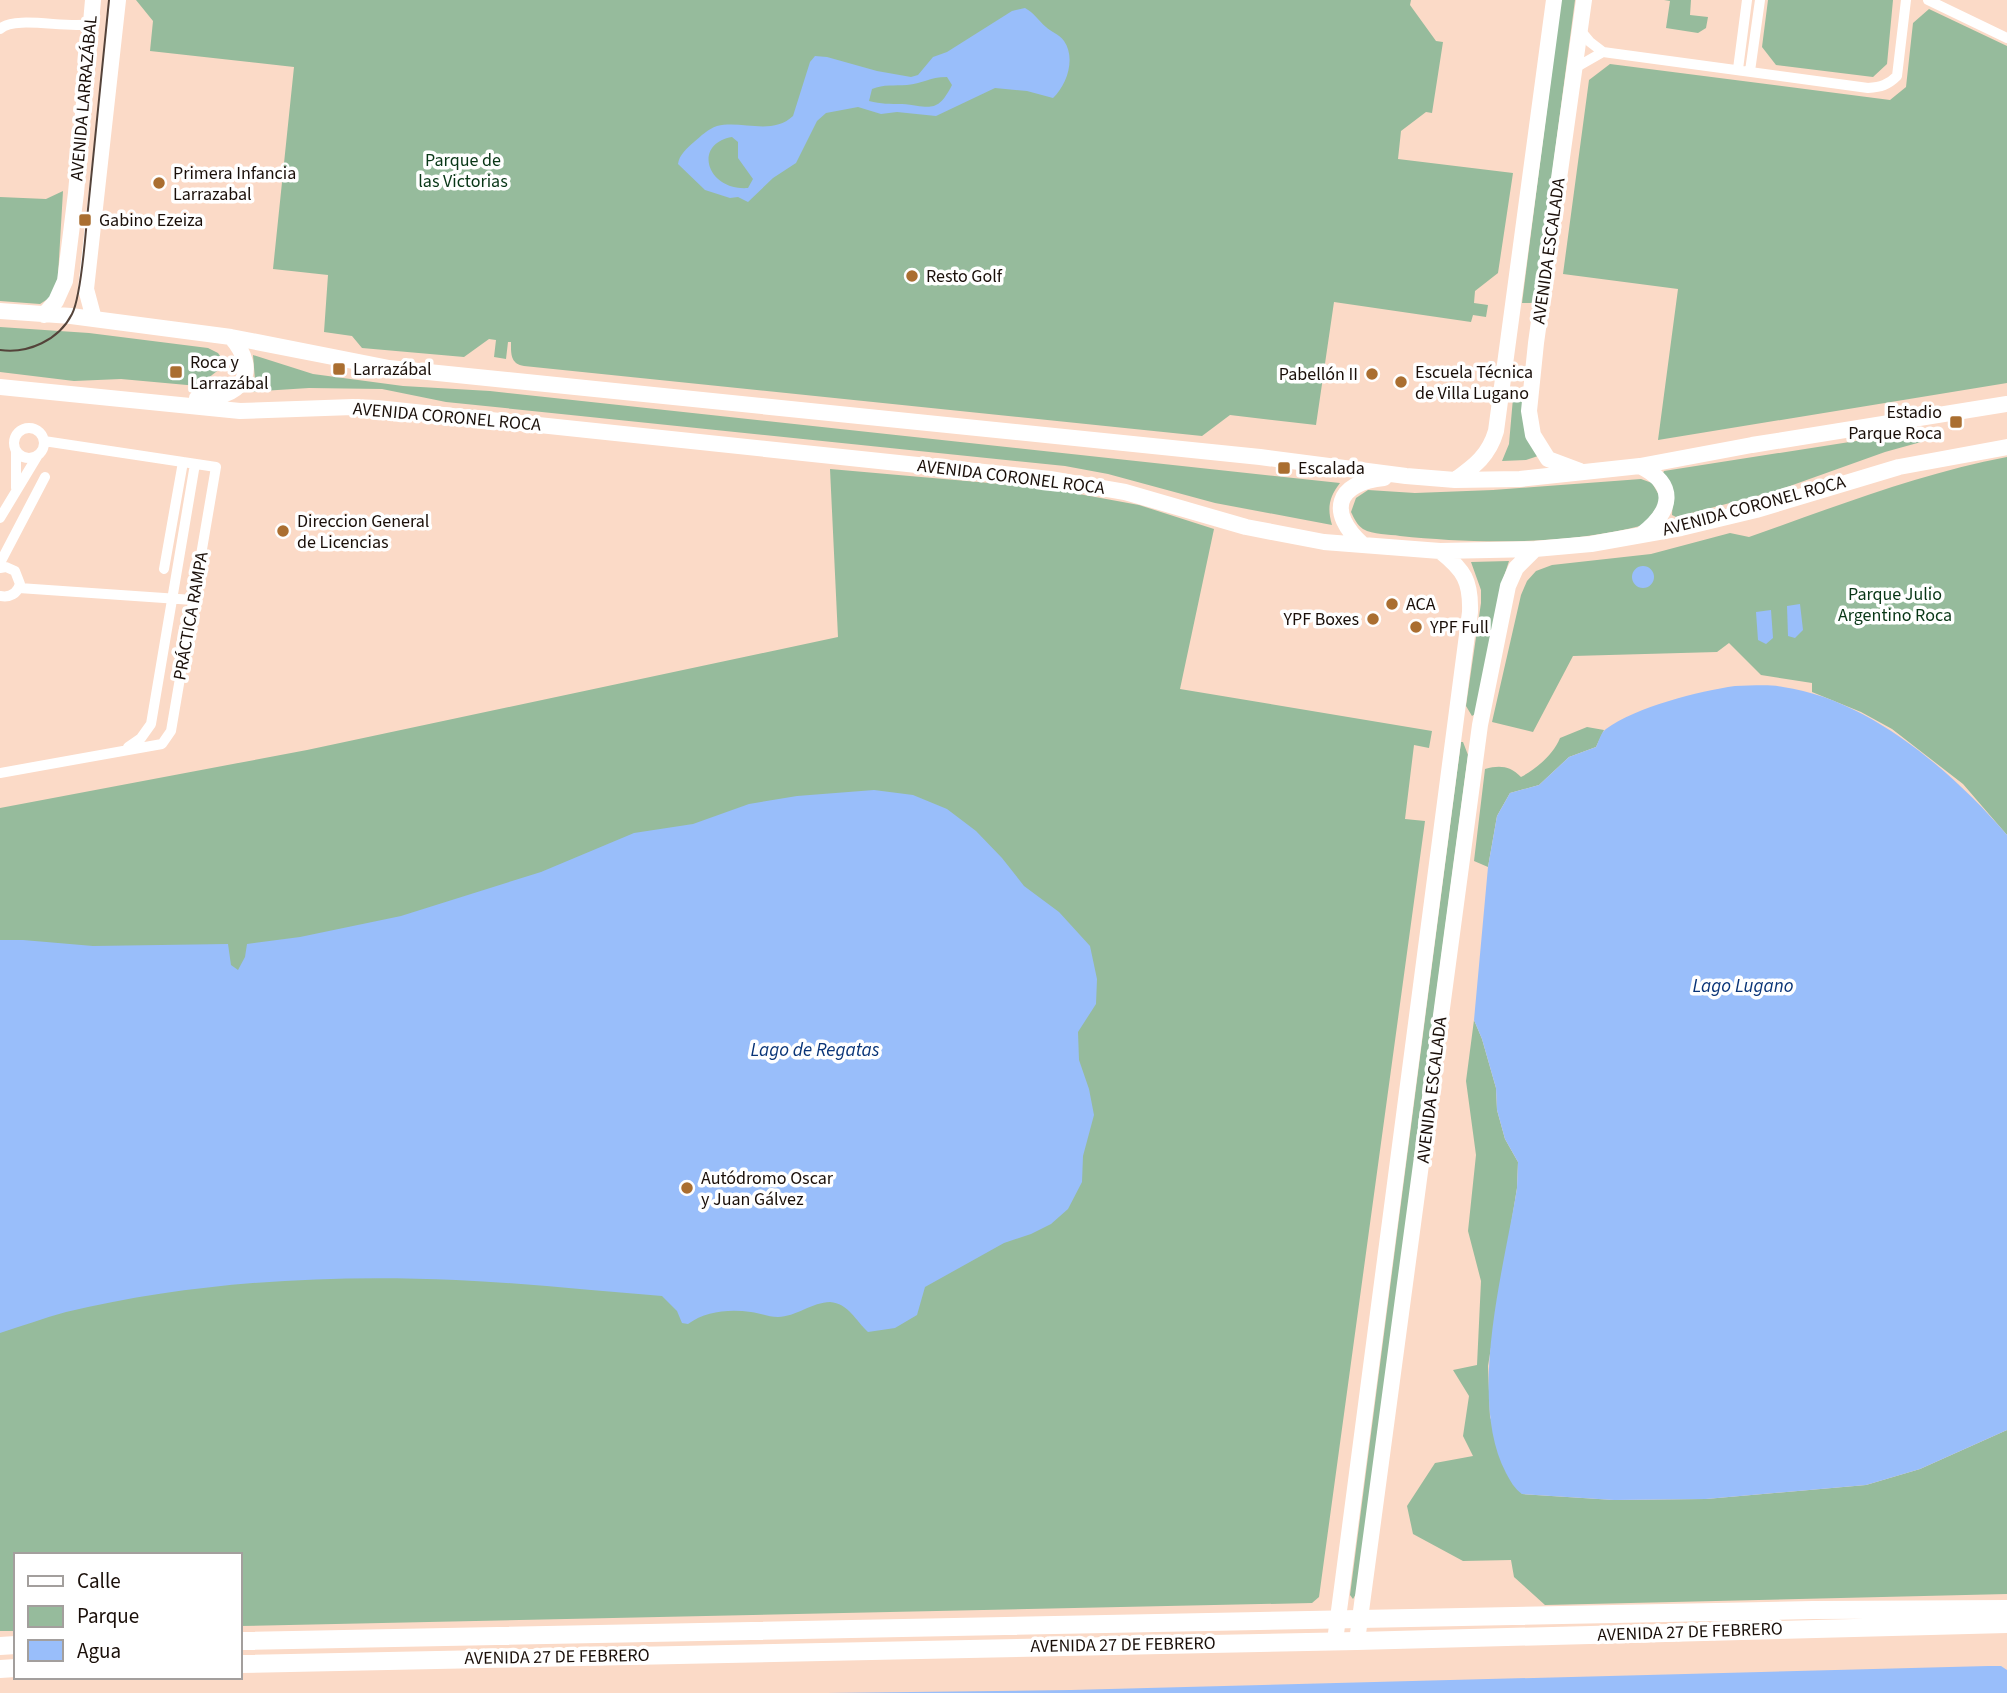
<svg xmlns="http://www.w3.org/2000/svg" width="2007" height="1693" viewBox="0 0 2007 1693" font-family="'Source Sans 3',sans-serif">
  <rect width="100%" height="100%" fill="#fbdac7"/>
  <!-- green -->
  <path fill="#96bb9c" d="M 136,0 L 1411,0 L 1410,5 L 1436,41 L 1443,42 L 1432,113 L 1426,112 L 1401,131 L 1398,159 L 1513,173 L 1498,273 L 1475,291 L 1474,303 L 1488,305 L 1486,317 L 1473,315 L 1471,322 L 1334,302 L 1316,425 L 1230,415 L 1202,436 L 524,366 C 510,364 511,353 511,342 L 508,342 L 506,359 L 494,357 L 496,340 L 489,339 L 464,357 L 362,348 L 352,336 L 324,332 L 328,275 L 273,269 L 294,67 L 150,51 L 153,21 Z
    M 1561,0 L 1575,0 L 1535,303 L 1522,303 Z
    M 1664,0 L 1691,0 L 1690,15 L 1708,17 L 1706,28 L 1698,33 L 1666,28 L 1670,1 Z
    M 1768,0 L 1893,0 L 1887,64 L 1873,77 L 1776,65 L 1762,47 Z
    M 1929,9 L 2007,46 L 2007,383 L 1658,440 L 1678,289 L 1563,274 L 1589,80 L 1610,64 L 1890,100 L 1906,87 L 1913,23 Z
    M 63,191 L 57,293 L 40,304 L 0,301 L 0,197 L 46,199 Z
    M 0,327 L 89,333 L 208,348 L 218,353 L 223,360 L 221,368 L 198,386 L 121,379 L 74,381 L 0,372 Z
    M 253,355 L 313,374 L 403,386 L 490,391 L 1340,483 C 1329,497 1327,508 1332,525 L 1215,503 L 1108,474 L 1065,466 L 446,402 L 382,389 L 309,388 L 247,392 L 255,380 Z
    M 1513,398 L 1526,399 L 1524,429 L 1538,456 L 1526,460 L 1502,461 L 1509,444 Z
    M 1920,434 L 1923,438 L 1921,442 L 1885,452 L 1776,491 L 1676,517 L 1672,515 L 1673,497 L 1663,473 L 1664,471 L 1875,438 Z
    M 2007,457 L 2007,835 L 1963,784 L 1892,729 L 1861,712 L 1812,692 L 1812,683 L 1761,675 L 1729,643 L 1717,652 L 1573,656 L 1533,732 L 1492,722 L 1521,595 L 1527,581 L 1536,571 L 1552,565 L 1651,554 L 1730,533 L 1749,537 C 1834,507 1918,474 2007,457 Z
    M 830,469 L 1046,488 L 1139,505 L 1214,529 L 1180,689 L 1432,731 L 1429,748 L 1414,745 L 1405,819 L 1425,821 L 1319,1597 L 1312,1603 L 240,1626 L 240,1555 L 16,1555 L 16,1631 L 0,1631 L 0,808 L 307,750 L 838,637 Z
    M 1641,479 L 1652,483 L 1662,500 L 1644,525 C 1568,545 1478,544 1400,536 C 1389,534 1373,535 1363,529 C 1357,525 1354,518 1351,512 L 1356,498 L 1368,490 L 1415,493 L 1493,490 Z
    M 1509,561 L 1500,589 L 1475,714 L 1472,716 L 1466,706 L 1481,603 L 1481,590 L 1471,562 Z
    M 1587,727 L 1604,730 L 1596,747 L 1569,757 L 1539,785 L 1510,793 L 1497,816 L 1488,867 L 1474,861 L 1485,769 C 1500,765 1510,766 1521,777 C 1536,769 1553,755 1560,738 Z
    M 1461,742 L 1463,742 L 1468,755 L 1357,1592 L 1353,1599 L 1350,1595 Z
    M 1474,1020 L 1482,1039 L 1496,1088 L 1497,1110 L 1505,1139 L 1518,1162 L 1517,1188 L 1488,1366 L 1490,1417 L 1522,1494 L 1614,1500 L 1706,1499 L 1866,1485 L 1920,1469 L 2007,1430 L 2007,1594 L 1545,1605 L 1514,1577 L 1511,1560 L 1463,1561 L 1413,1534 L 1407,1506 L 1435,1463 L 1473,1456 L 1463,1436 L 1469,1396 L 1453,1370 L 1477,1365 L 1481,1281 L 1468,1231 L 1476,1155 L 1466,1081 Z"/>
  <!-- water -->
  <path fill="#99befa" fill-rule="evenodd" d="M 1025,8 C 1034,13 1038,20 1046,27 C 1051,32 1059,34 1064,41 C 1076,58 1067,85 1053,98 L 1027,91 L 995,88 L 936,116 L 897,112 L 881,114 L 858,107 L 826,113 L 817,121 L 796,163 L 773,178 L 748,202 L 738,197 L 730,198 L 705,190 L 678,164 C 679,155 687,148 694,142 C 701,136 708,129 717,126 C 742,120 772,136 793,116 L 810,62 L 815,56 L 827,57 L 877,71 L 911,77 L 918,75 L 933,57 L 947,52 L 1012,11 ZM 947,77 L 952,85 C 937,115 929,106 902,104 C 890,104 881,104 869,101 L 872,89 C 884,84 894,86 907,85 C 922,84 929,77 947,77 ZM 732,137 L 738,142 L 738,158 L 753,179 L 748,188 C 707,191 692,144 732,137 Z
    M1632 577a11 11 0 1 1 22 0a11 11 0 1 1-22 0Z
    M 1800,604 L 1803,630 L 1795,638 L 1788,636 L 1787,606 Z
    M 1771,610 L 1773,638 L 1766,644 L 1758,640 L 1756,612 Z
    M 1735,686 C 1751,686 1768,684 1783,687 C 1869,699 1953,772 2007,835 L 2007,1430 L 1920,1469 L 1866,1485 L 1706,1499 L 1614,1500 L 1522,1494 C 1514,1488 1511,1482 1506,1473 C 1467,1398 1504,1269 1517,1188 L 1518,1162 L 1505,1139 L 1497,1110 L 1496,1088 L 1482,1039 L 1474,1020 L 1488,867 L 1497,816 L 1510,793 L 1539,785 L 1569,757 L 1596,747 C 1599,741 1601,732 1606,729 C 1636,707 1699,691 1735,686 Z
    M 874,790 L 913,795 L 947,809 L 976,831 L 1002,858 L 1024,886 L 1059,912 L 1090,946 L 1097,979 L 1096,1004 L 1078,1032 L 1079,1060 L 1089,1089 L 1094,1115 L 1083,1156 L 1082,1182 L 1068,1209 L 1051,1224 L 1031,1234 L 1004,1243 L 925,1287 L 917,1315 L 895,1328 L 868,1332 C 856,1321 848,1303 830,1302 C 813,1302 795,1317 778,1317 C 769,1317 760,1313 751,1312 C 729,1309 706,1311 688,1324 L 682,1323 L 677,1311 L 662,1296 C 594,1291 525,1283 456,1280 C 327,1274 192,1282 66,1312 C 44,1318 22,1326 0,1333 L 0,940 L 23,940 L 93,946 L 228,944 L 231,965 L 238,970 L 245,957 L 247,944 L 300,937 L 401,916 L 541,872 L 634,833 L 693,824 L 749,804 L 797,796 Z
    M 1988,1666 L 2001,1666 L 2007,1670 L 2007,1693 L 826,1693 L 1071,1690 Z"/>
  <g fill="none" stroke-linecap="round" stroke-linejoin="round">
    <!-- minor -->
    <path stroke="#fff" stroke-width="10" d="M 1928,0 L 2007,38
      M 0,29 C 15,15 67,29 90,24
      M 1580,30 L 1590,42 L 1603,52
      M 1575,68 L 1603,52 L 1868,88 C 1881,87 1888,85 1897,76 L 1906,0
      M 1738,69 L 1747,0
      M 1750,71 L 1760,0
      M14 443a15 15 0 1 1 30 0a15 15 0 1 1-30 0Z
      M 16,488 L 16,452
      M 0,518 L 38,455
      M 0,563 L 45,477
      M 0,568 L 6,567 L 15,571 L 20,584 C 17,594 10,598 0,596
      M 164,569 L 183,462
      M 19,588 L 193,600
      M 128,747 L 141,738 L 151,724 L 195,464
      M 0,773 L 162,744 L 171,731 L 216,467 L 44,441"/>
    <!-- secondary -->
    <path stroke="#fff" stroke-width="16" d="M 0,311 L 71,316 L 231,337 L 389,368 L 1260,457 L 1406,476 L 1455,480 L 1520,479 L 1640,466 L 1752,445 L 2007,404
      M 44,315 L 56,301 L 65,281 L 76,193 L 93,0
      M 94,319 L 86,289 L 118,0
      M 0,387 L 240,411 L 353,407 L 377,408 L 1050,479 L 1125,492 L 1246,527 L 1324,542 L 1440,551 L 1535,549 L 1591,544 L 1681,528 L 1756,510 L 1899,467 L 2007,447
      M 197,398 C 241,399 262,373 231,337
      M 1640,466 C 1678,485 1672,511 1642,534
      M 1580,471 L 1548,459 L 1533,435 L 1529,411 L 1536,343 L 1584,0
      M 1455,480 C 1475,466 1489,455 1496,431 L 1554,0
      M 1362,544 C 1327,512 1336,483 1384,478
      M 1335,1641 L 1470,612 C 1471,581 1464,570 1440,551
      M 1357,1641 L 1480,725 L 1508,586 L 1516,568 L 1535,549"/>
    <!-- primary -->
    <path stroke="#fff" stroke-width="18" d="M 240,1641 L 1813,1610 L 2007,1609
      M 0,1646 L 16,1645
      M 240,1664 L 1357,1641 L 2007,1624
      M 0,1669 L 16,1668"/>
    <!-- tram -->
    <path stroke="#54433a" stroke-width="2" d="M 0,350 C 28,354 59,340 72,314 C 81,297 85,240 87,219 C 95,146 102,73 109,0"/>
  </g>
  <!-- markers -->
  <g fill="#aa6e30" stroke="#fff" stroke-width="2.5">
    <circle cx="159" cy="183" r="7"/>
    <rect x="78" y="213" width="14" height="14" rx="3.5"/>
    <circle cx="912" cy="276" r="7"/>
    <rect x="332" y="362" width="14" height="14" rx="3.5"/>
    <rect x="169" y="365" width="14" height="14" rx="3.5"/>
    <circle cx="1372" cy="374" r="7"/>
    <circle cx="1401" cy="382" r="7"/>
    <rect x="1949" y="415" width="14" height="14" rx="3.5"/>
    <rect x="1277" y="461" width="14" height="14" rx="3.5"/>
    <circle cx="283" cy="531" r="7"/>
    <circle cx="1392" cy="604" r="7"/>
    <circle cx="1373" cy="619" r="7"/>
    <circle cx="1416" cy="627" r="7"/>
    <circle cx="687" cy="1188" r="7"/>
  </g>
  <g text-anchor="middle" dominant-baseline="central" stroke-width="7" stroke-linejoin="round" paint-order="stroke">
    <!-- street labels -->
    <g font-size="18" fill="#1a0f09" stroke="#fff">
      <text transform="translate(84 98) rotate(-85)">AVENIDA LARRAZÁBAL</text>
      <text transform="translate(1549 251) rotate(-82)">AVENIDA ESCALADA</text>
      <text transform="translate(447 417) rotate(5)">AVENIDA CORONEL ROCA</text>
      <text transform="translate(1011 477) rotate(7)">AVENIDA CORONEL ROCA</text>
      <text transform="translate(1754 506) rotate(-15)">AVENIDA CORONEL ROCA</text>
      <text transform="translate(191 616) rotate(-80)">PRÁCTICA RAMPA</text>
      <text transform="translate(1432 1090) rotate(-83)">AVENIDA ESCALADA</text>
      <text transform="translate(1690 1632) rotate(-2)">AVENIDA 27 DE FEBRERO</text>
      <text transform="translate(1123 1645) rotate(-1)">AVENIDA 27 DE FEBRERO</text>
      <text transform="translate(557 1657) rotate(-1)">AVENIDA 27 DE FEBRERO</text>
    </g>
    <!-- park labels -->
    <g font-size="18" fill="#083616" stroke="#fff">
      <text x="463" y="160">Parque de<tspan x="463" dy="21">las Victorias</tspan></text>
      <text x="1895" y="594">Parque Julio<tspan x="1895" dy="21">Argentino Roca</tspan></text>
    </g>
    <!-- poi labels -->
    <g font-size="18" fill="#1a0f09" stroke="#fff" text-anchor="start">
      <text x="173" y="173">Primera Infancia<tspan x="173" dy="21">Larrazabal</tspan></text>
      <text x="99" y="220">Gabino Ezeiza</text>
      <text x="926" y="276">Resto Golf</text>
      <text x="190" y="362">Roca y<tspan x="190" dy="21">Larrazábal</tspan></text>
      <text x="353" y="369">Larrazábal</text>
      <text x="1415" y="372">Escuela Técnica<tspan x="1415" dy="21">de Villa Lugano</tspan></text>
      <text x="1358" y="374" text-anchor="end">Pabellón II</text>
      <text x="1942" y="412" text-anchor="end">Estadio<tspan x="1942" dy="21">Parque Roca</tspan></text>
      <text x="1298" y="468">Escalada</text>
      <text x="297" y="521">Direccion General<tspan x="297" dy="21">de Licencias</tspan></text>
      <text x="1406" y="604">ACA</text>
      <text x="1359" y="619" text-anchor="end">YPF Boxes</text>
      <text x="1430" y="627">YPF Full</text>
      <text x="701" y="1178">Autódromo Oscar<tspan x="701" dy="21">y Juan Gálvez</tspan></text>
    </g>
    <!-- water labels -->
    <g font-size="19" font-style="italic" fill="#093477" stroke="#fff">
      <text x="1743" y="986">Lago Lugano</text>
      <text x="815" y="1050">Lago de Regatas</text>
    </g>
  </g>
  <!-- legend -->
  <rect x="14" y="1553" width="228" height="126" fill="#ffffff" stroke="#a39f9d" stroke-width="2"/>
  <rect x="28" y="1576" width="35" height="10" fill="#ffffff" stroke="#a39f9d" stroke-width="2"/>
  <text x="77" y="1588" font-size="21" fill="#1a0f09">Calle</text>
  <rect x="28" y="1606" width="35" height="21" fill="#96bb9c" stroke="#a39f9d" stroke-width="2"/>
  <text x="77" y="1623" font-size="21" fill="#1a0f09">Parque</text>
  <rect x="28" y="1640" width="35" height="21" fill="#99befa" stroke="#a39f9d" stroke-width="2"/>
  <text x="77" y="1658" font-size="21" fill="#1a0f09">Agua</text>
</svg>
